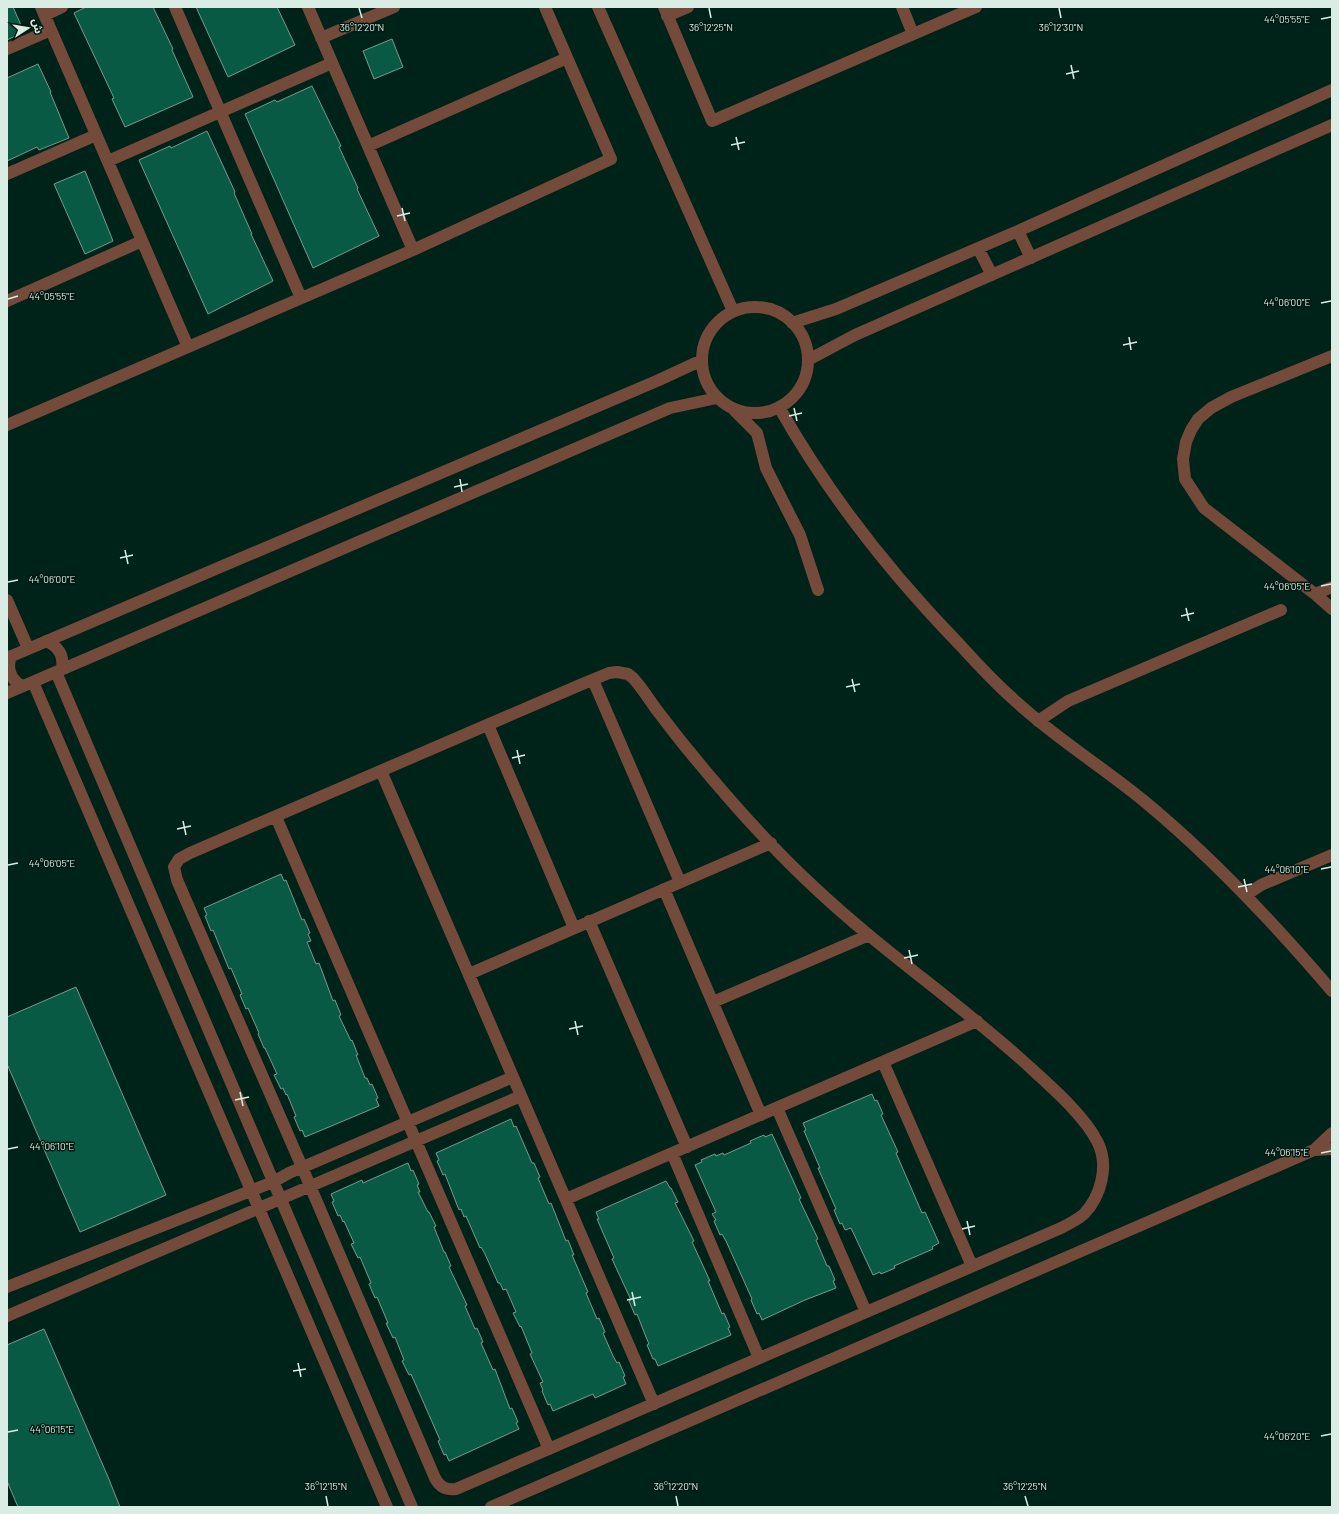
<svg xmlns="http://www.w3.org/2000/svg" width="1339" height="1514" viewBox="0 0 1339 1514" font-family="Barlow,'Noto Sans Arabic',sans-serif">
  <rect width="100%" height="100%" fill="#002319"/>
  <!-- building -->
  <path fill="#095a45" stroke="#759b8c" d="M 7,7 L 13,7 L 24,32 L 7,40 Z
    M 86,7 L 153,7 L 173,49 L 172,50 L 193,97 L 125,127 L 112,99 L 114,98 L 74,13 Z
    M 196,7 L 277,7 L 295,45 L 228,77 Z
    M 392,39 L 403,67 L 374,79 L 363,51 Z
    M 38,64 L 51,92 L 50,92 L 69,138 L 39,150 L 37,147 L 7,161 L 7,78 Z
    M 312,86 L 341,146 L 339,147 L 358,188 L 357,189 L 379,236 L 313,268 L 245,114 L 275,100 L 277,102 Z
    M 207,131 L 235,192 L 234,193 L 252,234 L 251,234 L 273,281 L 208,314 L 139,160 L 170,146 L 171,148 Z
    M 85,171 L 113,241 L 85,254 L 54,184 Z
    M 281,874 L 284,881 L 286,880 L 302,920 L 304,919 L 310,933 L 308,934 L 311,941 L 307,942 L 316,964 L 319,963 L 333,1001 L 335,1000 L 341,1015 L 339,1016 L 351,1041 L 352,1040 L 358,1055 L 356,1055 L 365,1078 L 367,1078 L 370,1085 L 372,1084 L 378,1098 L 376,1099 L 379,1106 L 305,1137 L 302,1130 L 300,1131 L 294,1117 L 296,1116 L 287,1094 L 286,1095 L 283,1088 L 281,1089 L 274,1075 L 277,1074 L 265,1048 L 264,1048 L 258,1034 L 259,1033 L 248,1008 L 246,1009 L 240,995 L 242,994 L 231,968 L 229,969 L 213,930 L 211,931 L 205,916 L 207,915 L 204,908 Z
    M 76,987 L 166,1195 L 80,1232 L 7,1064 L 7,1017 Z
    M 872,1094 L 875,1101 L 877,1100 L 883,1114 L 881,1115 L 898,1152 L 896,1153 L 922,1213 L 925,1212 L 939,1243 L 932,1247 L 933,1249 L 894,1266 L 895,1268 L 881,1274 L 880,1272 L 873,1275 L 851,1228 L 845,1230 L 842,1223 L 840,1224 L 834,1210 L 836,1209 L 818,1168 L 820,1168 L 804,1131 L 806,1130 L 803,1123 Z
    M 511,1119 L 514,1127 L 516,1126 L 532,1163 L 534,1163 L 540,1177 L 538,1178 L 549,1204 L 551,1203 L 566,1241 L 568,1240 L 574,1255 L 572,1255 L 588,1292 L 586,1293 L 597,1319 L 599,1318 L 605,1332 L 603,1333 L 613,1356 L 617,1363 L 619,1362 L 625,1376 L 623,1377 L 626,1384 L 595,1398 L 593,1394 L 553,1411 L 550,1404 L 548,1405 L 542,1391 L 543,1390 L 540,1383 L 543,1382 L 530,1354 L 532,1353 L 521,1326 L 520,1327 L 513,1313 L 516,1312 L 506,1289 L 503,1290 L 500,1283 L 498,1283 L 485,1254 L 481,1247 L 480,1248 L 466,1216 L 464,1217 L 461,1209 L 459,1210 L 445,1174 L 443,1175 L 437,1161 L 439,1160 L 436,1153 Z
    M 772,1134 L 801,1198 L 799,1199 L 818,1239 L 816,1240 L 827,1266 L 829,1266 L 835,1280 L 833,1281 L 836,1288 L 805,1300 L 762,1320 L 759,1313 L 757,1314 L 751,1300 L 752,1299 L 726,1241 L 722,1234 L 720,1235 L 714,1221 L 716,1220 L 712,1214 L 716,1212 L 695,1165 L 702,1162 L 701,1160 L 715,1154 L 716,1156 L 723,1153 L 724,1155 L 751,1143 L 750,1141 L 764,1135 L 765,1137 Z
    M 408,1163 L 411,1171 L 413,1170 L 419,1184 L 417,1185 L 420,1192 L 418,1192 L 428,1212 L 429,1212 L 436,1226 L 434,1227 L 444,1252 L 445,1252 L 451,1266 L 449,1267 L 467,1305 L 465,1306 L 475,1329 L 477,1328 L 483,1342 L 481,1343 L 493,1370 L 495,1369 L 510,1409 L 512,1408 L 518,1422 L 516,1423 L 519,1429 L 449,1461 L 446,1454 L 444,1455 L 438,1441 L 440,1440 L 411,1374 L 409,1375 L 402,1361 L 404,1360 L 395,1337 L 393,1338 L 386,1323 L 388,1323 L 377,1297 L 375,1298 L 369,1284 L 371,1283 L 360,1257 L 358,1258 L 351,1244 L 354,1243 L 344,1221 L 343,1222 L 340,1215 L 338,1216 L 332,1202 L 334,1201 L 331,1194 L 362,1180 L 363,1183 Z
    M 666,1181 L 670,1188 L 671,1188 L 678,1202 L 675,1203 L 694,1241 L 692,1242 L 710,1281 L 708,1281 L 722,1314 L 724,1313 L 730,1327 L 728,1328 L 731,1335 L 658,1366 L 655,1359 L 653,1359 L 647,1345 L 649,1344 L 646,1337 L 637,1314 L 635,1315 L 629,1301 L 631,1300 L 612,1259 L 614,1258 L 597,1219 L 599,1219 L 596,1212 Z
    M 44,1329 L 108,1477 L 120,1507 L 18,1507 L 7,1481 L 7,1345 Z"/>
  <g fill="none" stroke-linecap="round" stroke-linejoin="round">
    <!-- minor -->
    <path stroke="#744a3a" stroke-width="12" d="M 41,7 L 188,347
      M 175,7 L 301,298
      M 308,7 L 413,250
      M 598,7 L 733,311
      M 664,7 L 712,121 L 976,7
      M 902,7 L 913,34
      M 45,15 L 62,7
      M 667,16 L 688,7
      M 321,38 L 394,7
      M 7,49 L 51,30
      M 368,146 L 567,58
      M 108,161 L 332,63
      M 7,174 L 96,135
      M 1018,231 L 1031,258
      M 978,248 L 992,275
      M 7,301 L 142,241
      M702 360a53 53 0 1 1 106 0a53 53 0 1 1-106 0Z
      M 792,323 L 836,309 L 1018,231 L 1332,90
      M 1332,356 L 1231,397 L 1211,408 L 1198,419 L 1191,430 L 1186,442 L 1183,459 L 1185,479 L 1204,508 L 1315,594 L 1332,609
      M 808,360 L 855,335 L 1332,125
      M 779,407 C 828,494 891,574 961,646 C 980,667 1000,688 1021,706 C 1060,741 1104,768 1144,801 C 1213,858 1274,923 1332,991
      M 734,410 L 757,433 L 766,468 L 800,535 L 818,590
      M 7,425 L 413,250 L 611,159 L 545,7
      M 1315,594 L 1332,587
      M 7,600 L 28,648
      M 46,641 C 58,646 64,655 62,668
      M 11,656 C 6,669 10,679 22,686
      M 7,658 L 659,380 L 702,360
      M 56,672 L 412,1507
      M 617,672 L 628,674 L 633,678 C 642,688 649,699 656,709 C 667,723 678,738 689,751 C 728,799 769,845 814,887 C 884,953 964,1006 1034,1071 C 1055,1090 1086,1118 1098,1143 C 1109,1166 1101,1196 1084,1214 C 1077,1220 1069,1224 1061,1228 L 456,1489 C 445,1490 440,1487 435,1478 L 302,1167 L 177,880 L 174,867 L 179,859 L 190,853 L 580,685 L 609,673 Z
      M 593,680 L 680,882
      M 33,682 L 387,1507
      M 7,693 L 670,408 L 717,398
      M 1038,721 L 1068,701 L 1281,610
      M 488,725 L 574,928
      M 381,771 L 654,1404
      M 276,817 L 549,1449
      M 664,889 L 761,1115
      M 1246,895 L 1261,885 L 1332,855
      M 589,921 L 687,1147
      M 469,974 L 771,843
      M 713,1002 L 869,935
      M 883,1062 L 972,1266
      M 777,1108 L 866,1312
      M 1314,1150 L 1332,1149
      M 672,1153 L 759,1358
      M 566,1199 L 977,1021
      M 7,1287 L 273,1182 L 289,1173 L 513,1077
      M 7,1316 L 521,1096
      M 491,1507 L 1314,1150 L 1332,1133"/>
  </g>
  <!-- ticks -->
  <path fill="none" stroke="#d9ede5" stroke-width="1.5" d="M 359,8 L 362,18M 709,8 L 711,18M 1059,8 L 1061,18M 1321,19 L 1331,17M 1071,65 L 1074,79M 1066,74 L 1079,71M 736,137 L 739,150M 731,145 L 745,142M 402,208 L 405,221M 397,216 L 410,213M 8,299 L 18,296M 1321,303 L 1331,301M 1129,337 L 1131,350M 1123,345 L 1137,342M 794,408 L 797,421M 789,416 L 802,413M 460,479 L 462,492M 454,487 L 468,484M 125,550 L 128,564M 120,558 L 133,555M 8,582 L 18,580M 1321,586 L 1331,584M 1186,608 L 1189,621M 1181,616 L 1194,613M 852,679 L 855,692M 846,687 L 860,684M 517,750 L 520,764M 512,758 L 525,755M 183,821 L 186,835M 177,829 L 191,826M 8,865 L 18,863M 1321,869 L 1331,867M 1244,879 L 1247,892M 1238,887 L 1252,884M 909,950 L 912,964M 904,958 L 918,955M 575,1021 L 578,1035M 569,1029 L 583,1026M 240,1092 L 243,1106M 235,1100 L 249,1097M 8,1149 L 18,1147M 1321,1153 L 1331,1151M 967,1221 L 970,1235M 962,1229 L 975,1226M 632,1292 L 635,1306M 627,1300 L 641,1297M 298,1363 L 301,1377M 293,1371 L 306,1369M 8,1432 L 18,1430M 1321,1436 L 1331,1434M 326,1496 L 328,1506M 676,1496 L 678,1506M 1025,1496 L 1028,1506"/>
  <g font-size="10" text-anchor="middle" fill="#d9ede5" stroke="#001910" stroke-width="3" stroke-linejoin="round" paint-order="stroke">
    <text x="1287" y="23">44°05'55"E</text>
    <text x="362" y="31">36°12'20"N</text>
    <text x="711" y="31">36°12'25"N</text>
    <text x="1061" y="31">36°12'30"N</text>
    <text x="52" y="300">44°05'55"E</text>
    <text x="1287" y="306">44°06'00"E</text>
    <text x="52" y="583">44°06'00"E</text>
    <text x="1287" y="590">44°06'05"E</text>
    <text x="52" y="867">44°06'05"E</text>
    <text x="1287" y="873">44°06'10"E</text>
    <text x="52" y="1150">44°06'10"E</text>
    <text x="1287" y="1156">44°06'15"E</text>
    <text x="52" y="1433">44°06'15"E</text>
    <text x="1287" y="1440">44°06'20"E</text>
    <text x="326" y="1490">36°12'15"N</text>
    <text x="676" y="1490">36°12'20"N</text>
    <text x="1025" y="1490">36°12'25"N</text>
  </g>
  <!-- border -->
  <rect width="1339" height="1514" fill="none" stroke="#d9ede5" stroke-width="16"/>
  <!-- north arrow -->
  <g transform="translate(28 28) rotate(78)" stroke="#001910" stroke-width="3" paint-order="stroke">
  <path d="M0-3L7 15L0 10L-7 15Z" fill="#d9ede5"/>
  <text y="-6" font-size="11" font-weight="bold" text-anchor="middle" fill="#d9ede5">ش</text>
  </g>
</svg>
